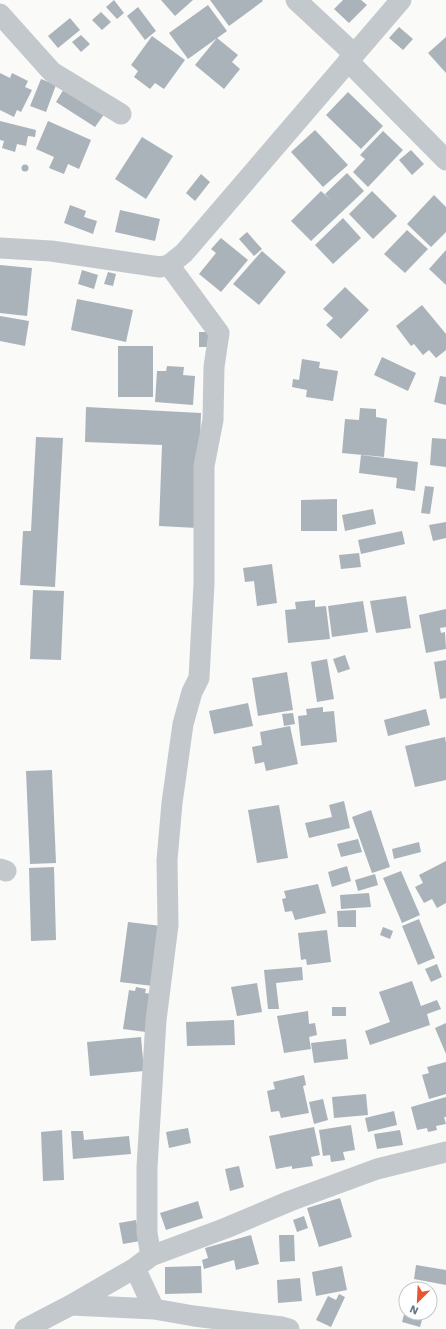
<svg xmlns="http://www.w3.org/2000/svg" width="446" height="1329" viewBox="0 0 446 1329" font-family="'Work Sans',sans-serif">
  <rect width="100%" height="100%" fill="#fafaf8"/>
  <!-- building -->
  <path fill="#aab3b9" d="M 114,0 L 124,13 L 117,19 L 106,7 Z
    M 161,0 L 193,0 L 175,16 Z
    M 210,0 L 262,0 L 263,1 L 229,26 Z
    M 343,0 L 361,0 L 367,5 L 349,23 L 334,9 Z
    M 208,5 L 227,31 L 188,59 L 169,33 Z
    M 138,7 L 156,31 L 145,40 L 127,16 Z
    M 101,12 L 111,22 L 102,30 L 92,20 Z
    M 70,18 L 80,30 L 58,48 L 48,36 Z
    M 399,27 L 413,39 L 403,50 L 389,38 Z
    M 81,35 L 90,44 L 81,52 L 72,42 Z
    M 152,36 L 185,60 L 164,89 L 155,83 L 150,89 L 134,77 L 138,71 L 131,65 Z
    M 446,37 L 446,73 L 428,53 Z
    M 217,38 L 238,55 L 232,62 L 240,69 L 224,89 L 195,65 Z
    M 0,73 L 10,78 L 12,73 L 28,81 L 25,87 L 32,90 L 21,112 L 17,110 L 14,117 L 0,110 Z
    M 41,79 L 56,85 L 46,112 L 30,106 Z
    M 65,87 L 105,113 L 95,127 L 56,102 Z
    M 348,92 L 383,126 L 361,149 L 326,115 Z
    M 0,121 L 36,130 L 35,137 L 28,136 L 26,146 L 17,144 L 15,152 L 2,148 L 4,141 L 0,140 Z
    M 48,121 L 91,140 L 79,169 L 68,164 L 64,174 L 49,168 L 54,157 L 36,149 Z
    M 315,130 L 348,165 L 323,187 L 291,152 Z
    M 383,131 L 403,150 L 368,187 L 353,172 L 365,159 L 360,155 Z
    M 142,137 L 173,156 L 146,199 L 115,179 Z
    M 411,150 L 424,164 L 412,175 L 399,160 Z
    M21.5 168a3.5 3.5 0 1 1 7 0a3.5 3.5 0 1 1-7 0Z
    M 347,173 L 364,191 L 311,241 L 291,221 L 321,191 L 332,201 L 325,194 Z
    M 201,174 L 210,182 L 195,201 L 186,193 Z
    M 372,191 L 397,216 L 373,239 L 349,214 Z
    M 434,195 L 446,207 L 446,232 L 431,247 L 407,224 Z
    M 70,205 L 86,211 L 84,217 L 97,221 L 93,234 L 64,223 Z
    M 120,210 L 160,219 L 155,241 L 115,232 Z
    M 343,218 L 361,238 L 333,264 L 315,245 Z
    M 407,230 L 428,249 L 405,273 L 384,254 Z
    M 247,232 L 262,249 L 254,256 L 239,239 Z
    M 221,238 L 248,260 L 221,292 L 199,274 L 216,253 L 211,249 Z
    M 446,250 L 446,285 L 429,269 Z
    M 262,251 L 286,272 L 259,305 L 233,284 Z
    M 0,265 L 32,268 L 27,316 L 0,313 Z
    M 82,270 L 98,275 L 94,289 L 78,284 Z
    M 108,272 L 116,274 L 113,286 L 104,284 Z
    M 345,287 L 369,310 L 341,339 L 326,325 L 333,318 L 323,309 Z
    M 77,299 L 133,310 L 126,342 L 71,330 Z
    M 422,305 L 446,334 L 446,350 L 436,358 L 429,350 L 423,355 L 414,344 L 411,346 L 396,326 Z
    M 0,316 L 29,321 L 25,346 L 0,341 Z
    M 199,332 L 208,332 L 208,347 L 199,347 Z
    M 118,346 L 153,346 L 153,397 L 118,397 Z
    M 382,357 L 416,373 L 408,391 L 374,375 Z
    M 302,359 L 320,362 L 319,368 L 338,371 L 333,401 L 306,397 L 307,390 L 292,387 L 293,379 L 299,380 Z
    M 167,366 L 184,367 L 183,375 L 195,376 L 193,405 L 155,402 L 157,371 L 166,371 Z
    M 440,376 L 446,377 L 446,405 L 434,402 Z
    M 86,407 L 201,413 L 197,528 L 159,526 L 162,445 L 85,442 Z
    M 360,408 L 376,409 L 376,417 L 387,419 L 384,457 L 342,453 L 345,419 L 359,420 Z
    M 36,437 L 63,438 L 55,587 L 20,585 L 23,531 L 31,531 Z
    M 432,438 L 446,439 L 446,467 L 430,465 Z
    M 361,455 L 418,462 L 415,491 L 396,488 L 397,478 L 359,473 Z
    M 425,486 L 434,487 L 430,514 L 421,513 Z
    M 337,499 L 337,531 L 301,531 L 301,500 Z
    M 373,509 L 376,524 L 345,531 L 342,515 Z
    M 446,522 L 446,538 L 433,541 L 429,525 Z
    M 402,531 L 405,544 L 361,554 L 358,540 Z
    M 359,553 L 361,567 L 341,569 L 339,555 Z
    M 272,564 L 277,603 L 257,606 L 254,581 L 245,582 L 243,568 Z
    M 33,590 L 64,591 L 61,660 L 30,659 Z
    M 406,596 L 411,628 L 376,633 L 370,601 Z
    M 315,600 L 315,607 L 326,606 L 330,639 L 288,643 L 285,610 L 296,609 L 295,602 Z
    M 363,601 L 368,632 L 332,637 L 328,606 Z
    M 446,609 L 446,627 L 440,628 L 441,633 L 445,632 L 446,649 L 426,653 L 419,615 Z
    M 345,655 L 350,669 L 338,673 L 333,659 Z
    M 327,659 L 334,699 L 317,702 L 311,662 Z
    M 446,660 L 446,698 L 440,699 L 434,662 Z
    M 287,672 L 293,710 L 258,716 L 252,678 Z
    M 248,703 L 253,726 L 214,734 L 209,711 Z
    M 323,707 L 323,712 L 334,711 L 337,742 L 301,746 L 298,716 L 307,715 L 306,709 Z
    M 426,709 L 430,725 L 388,736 L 384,720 Z
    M 293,713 L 295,724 L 284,726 L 282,714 Z
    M 290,726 L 298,764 L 266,771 L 264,762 L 255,764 L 252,747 L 262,745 L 260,732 Z
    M 445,737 L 446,743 L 446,780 L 415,787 L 405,746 Z
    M 52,770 L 56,863 L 30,864 L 26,771 Z
    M 344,801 L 350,828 L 309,838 L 305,823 L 332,817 L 329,805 Z
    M 279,805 L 288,858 L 257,863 L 248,810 Z
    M 371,810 L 390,867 L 372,873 L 352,817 Z
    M 358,839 L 362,852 L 341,857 L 337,844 Z
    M 419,842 L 421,852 L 394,859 L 392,849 Z
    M 446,861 L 446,903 L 437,908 L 432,899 L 424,903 L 415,887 L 423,883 L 419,875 Z
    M 347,866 L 351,881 L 332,887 L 328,872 Z
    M 54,867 L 56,940 L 31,941 L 29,868 Z
    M 401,871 L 420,915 L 402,923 L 383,878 Z
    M 375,874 L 378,885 L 358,891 L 355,880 Z
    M 318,884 L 326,913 L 295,920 L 292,911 L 285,912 L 282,899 L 286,898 L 284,891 Z
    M 369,893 L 371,907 L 341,909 L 340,895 Z
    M 356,910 L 356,927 L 338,927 L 337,911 Z
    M 419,919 L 435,958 L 418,965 L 402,926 Z
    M 128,922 L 161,926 L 153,986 L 120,982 Z
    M 383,927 L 393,931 L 390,939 L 380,935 Z
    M 327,930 L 331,962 L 307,965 L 306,959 L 301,960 L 298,933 Z
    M 437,964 L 442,977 L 431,982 L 425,969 Z
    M 302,967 L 303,980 L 276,983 L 279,1009 L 268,1009 L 264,970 Z
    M 412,981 L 421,1006 L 437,1000 L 441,1009 L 427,1014 L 430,1025 L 370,1045 L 365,1031 L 390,1022 L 379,992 Z
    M 257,983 L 262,1012 L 237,1016 L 231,987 Z
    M 136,987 L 146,989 L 145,993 L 152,994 L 146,1032 L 123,1029 L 129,990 L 135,991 Z
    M 332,1007 L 346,1007 L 346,1016 L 332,1016 Z
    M 308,1011 L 309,1024 L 315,1023 L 317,1035 L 309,1037 L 311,1049 L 284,1053 L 277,1016 Z
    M 234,1020 L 235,1045 L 187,1046 L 186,1022 Z
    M 446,1023 L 446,1054 L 435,1028 Z
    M 141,1037 L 144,1071 L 90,1076 L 87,1042 Z
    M 346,1039 L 348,1059 L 314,1063 L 311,1043 Z
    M 446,1062 L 446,1094 L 429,1099 L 422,1075 L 429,1073 L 427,1067 Z
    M 304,1075 L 306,1085 L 303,1086 L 309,1113 L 281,1118 L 279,1111 L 271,1112 L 267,1091 L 275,1089 L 273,1082 Z
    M 366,1094 L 368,1115 L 334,1118 L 332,1097 Z
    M 446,1097 L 446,1117 L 444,1117 L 446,1124 L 436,1126 L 437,1130 L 428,1132 L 427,1128 L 417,1130 L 411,1107 Z
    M 323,1099 L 328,1120 L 314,1124 L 309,1102 Z
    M 394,1111 L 397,1125 L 368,1132 L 365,1118 Z
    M 351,1125 L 355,1150 L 343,1152 L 345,1160 L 331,1162 L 330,1155 L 323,1156 L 319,1130 Z
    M 314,1127 L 320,1155 L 311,1157 L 313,1166 L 292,1169 L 292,1166 L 276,1169 L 269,1136 Z
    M 188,1128 L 191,1143 L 169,1148 L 166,1132 Z
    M 62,1130 L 64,1180 L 43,1181 L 41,1132 Z
    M 400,1130 L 403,1145 L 377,1149 L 374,1134 Z
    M 71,1131 L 83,1131 L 84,1140 L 129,1136 L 131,1154 L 73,1159 Z
    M 239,1166 L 244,1187 L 230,1191 L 225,1169 Z
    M 340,1198 L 352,1237 L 319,1247 L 307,1208 Z
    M 198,1201 L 203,1218 L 166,1230 L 160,1213 Z
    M 304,1216 L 308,1228 L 297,1232 L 293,1220 Z
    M 136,1220 L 140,1241 L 123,1244 L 119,1223 Z
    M 251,1235 L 259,1264 L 236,1270 L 234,1260 L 204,1269 L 202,1260 L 208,1258 L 205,1248 Z
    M 279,1235 L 294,1235 L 295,1261 L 280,1262 Z
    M 416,1265 L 446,1270 L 446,1285 L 414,1279 Z
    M 201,1266 L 202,1293 L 165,1294 L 165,1267 Z
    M 342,1266 L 347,1290 L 316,1296 L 312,1272 Z
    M 300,1278 L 302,1301 L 278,1303 L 277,1280 Z
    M 339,1294 L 345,1297 L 331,1327 L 316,1320 L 328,1296 L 336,1300 Z
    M 406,1307 L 406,1313 L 424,1313 L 420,1327 L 402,1322 Z"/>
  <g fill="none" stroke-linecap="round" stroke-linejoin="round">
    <!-- minor -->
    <path stroke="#c3c8cc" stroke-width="21" d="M 296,0 L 354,54
      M 0,14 L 52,72 L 121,114
      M 348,61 L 446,160
      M 0,248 L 51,251 L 160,267 L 169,265 L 184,253 L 401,0
      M 0,869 L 6,871
      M 151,1256 L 147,1233 L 147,1167 L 156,1020 L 168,925 L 167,860 L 172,803 L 183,724 L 192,692 L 199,678 L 204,584 L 204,466 L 213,420 L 214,367 L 219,333 L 169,265
      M 135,1268 L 154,1309
      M 71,1305 L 154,1309 L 194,1316 L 282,1327 L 289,1329
      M 25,1329 L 71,1305 L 135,1268 L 151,1256 L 226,1228 L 290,1201 L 377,1169 L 446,1152"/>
  </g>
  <!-- north arrow -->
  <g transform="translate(418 1301) rotate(204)"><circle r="19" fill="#ffffff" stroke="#c1c8cd"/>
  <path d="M0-3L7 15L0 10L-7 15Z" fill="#e4572e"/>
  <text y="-6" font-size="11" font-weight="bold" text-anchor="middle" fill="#657683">N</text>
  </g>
</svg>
